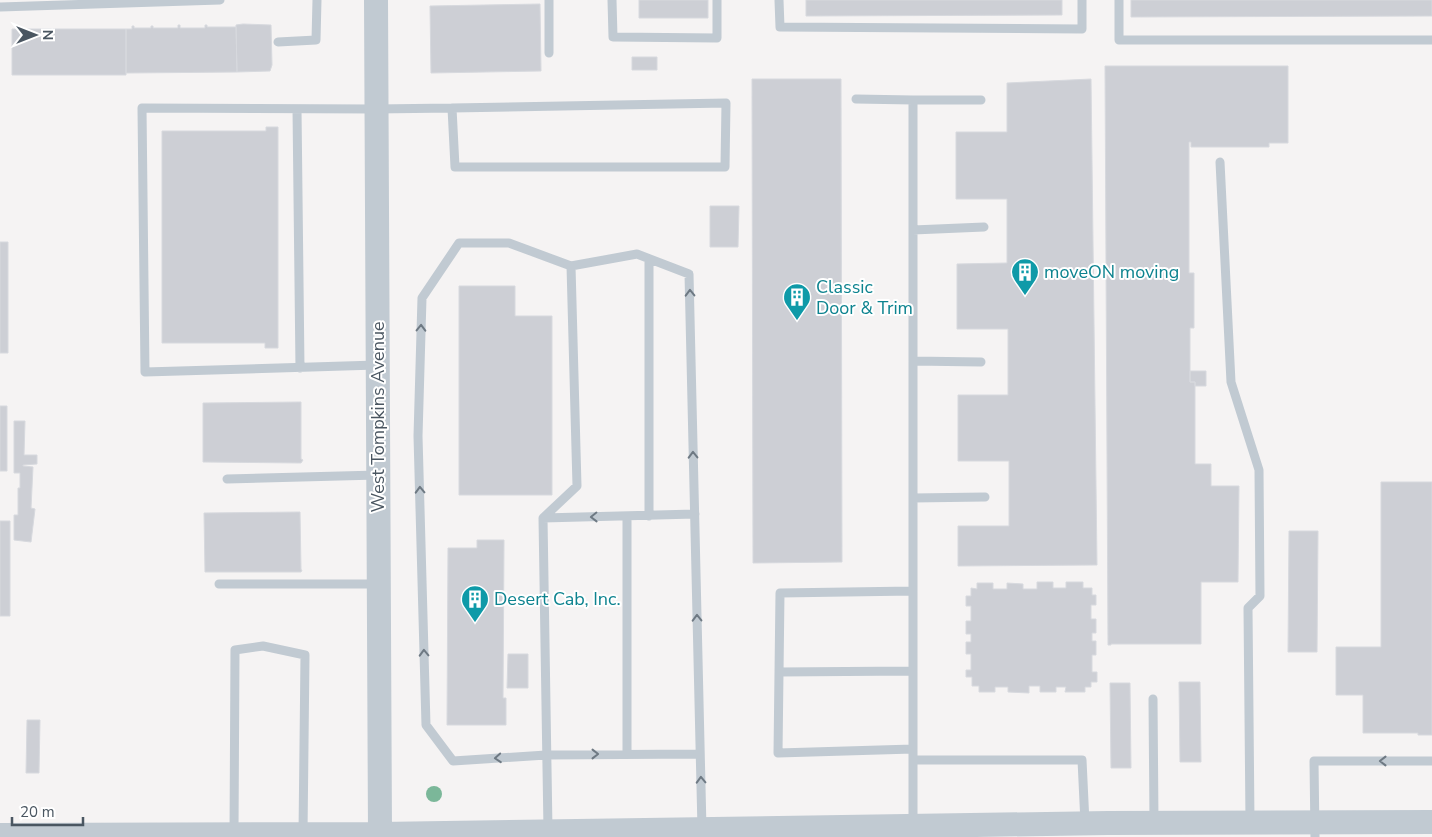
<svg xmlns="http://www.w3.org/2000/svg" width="1432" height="837" viewBox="0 0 1432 837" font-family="'Nunito Sans',sans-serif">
  <rect width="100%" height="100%" fill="#f5f3f3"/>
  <!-- building -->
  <path fill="#cdcfd5" stroke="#d7d9de" d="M 639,0 L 708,0 L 708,18 L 639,18 Z
    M 806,0 L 1062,0 L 1062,15 L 806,16 Z
    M 1131,0 L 1432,0 L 1432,16 L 1131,17 Z
    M 540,4 L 541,71 L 431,73 L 430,6 Z
    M 243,24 L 271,25 L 272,65 L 270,71 L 237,72 L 236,25 Z
    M 178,25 L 180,25 L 180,28 L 205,28 L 205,25 L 207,25 L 207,27 L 236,27 L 237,72 L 126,73 L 126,29 L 132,29 L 132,26 L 134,26 L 134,28 L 151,28 L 151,26 L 153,26 L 153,28 L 178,28 Z
    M 12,29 L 126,29 L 126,75 L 12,75 Z
    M 632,57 L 657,57 L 657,70 L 632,70 Z
    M 1105,66 L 1288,66 L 1288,143 L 1269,143 L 1269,147 L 1191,147 L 1191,142 L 1189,142 L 1189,273 L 1194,273 L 1194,328 L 1190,328 L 1190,382 L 1195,382 L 1195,464 L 1211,464 L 1211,486 L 1239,486 L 1238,582 L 1201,582 L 1201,644 L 1111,644 L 1111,645 L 1108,645 Z
    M 752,79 L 841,79 L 842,562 L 753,563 Z
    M 1091,79 L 1097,565 L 958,566 L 958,526 L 1009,526 L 1009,461 L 958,461 L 958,395 L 1008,395 L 1008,329 L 957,329 L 957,264 L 1007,263 L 1007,199 L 956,199 L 956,132 L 1007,132 L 1007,83 Z
    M 266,127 L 278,127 L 278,348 L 265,348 L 265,343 L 162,343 L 162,131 L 266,131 Z
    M 710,206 L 739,206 L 738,247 L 710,247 Z
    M 0,242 L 8,242 L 8,353 L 0,353 Z
    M 459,286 L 515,286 L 515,316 L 552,316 L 552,495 L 459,495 Z
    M 1190,371 L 1206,371 L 1206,386 L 1195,386 L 1195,382 L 1190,382 Z
    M 301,402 L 301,459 L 303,460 L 301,463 L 203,462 L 203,403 Z
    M 0,406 L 7,406 L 7,471 L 0,471 Z
    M 14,421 L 25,421 L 24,455 L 37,455 L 37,464 L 23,465 L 23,466 L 33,467 L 31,508 L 35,509 L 31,542 L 14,540 L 14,515 L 18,515 L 18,488 L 20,488 L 20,473 L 14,473 Z
    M 1381,482 L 1432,482 L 1432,735 L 1418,735 L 1418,733 L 1363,733 L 1363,695 L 1336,695 L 1336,647 L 1381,647 Z
    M 300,512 L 301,570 L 302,570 L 301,572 L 205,572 L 204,513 Z
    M 0,521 L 10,521 L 10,616 L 0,616 Z
    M 1289,531 L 1318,531 L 1317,652 L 1288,652 Z
    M 477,540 L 504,540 L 503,698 L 506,698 L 506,725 L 447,725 L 448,548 L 477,548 Z
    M 1037,582 L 1053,582 L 1053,588 L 1066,588 L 1066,582 L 1083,582 L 1083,588 L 1092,588 L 1092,595 L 1096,595 L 1096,605 L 1091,605 L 1091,619 L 1096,619 L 1096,633 L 1092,633 L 1092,641 L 1096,641 L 1096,655 L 1092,655 L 1092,672 L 1097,672 L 1097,682 L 1091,682 L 1091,687 L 1085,687 L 1085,692 L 1065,692 L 1066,687 L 1056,687 L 1056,692 L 1040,692 L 1040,686 L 1029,686 L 1029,693 L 1008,692 L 1008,687 L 995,687 L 995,692 L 979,692 L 979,686 L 972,686 L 972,677 L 966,677 L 966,670 L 971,670 L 971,654 L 966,654 L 966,642 L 971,642 L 971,634 L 966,634 L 966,621 L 971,621 L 971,606 L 966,606 L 966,596 L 971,596 L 971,588 L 977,589 L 977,583 L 993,583 L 993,589 L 1007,589 L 1007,583 L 1023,584 L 1023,589 L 1037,589 Z
    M 508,654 L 528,654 L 528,688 L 507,688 Z
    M 1179,682 L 1200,682 L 1201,762 L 1180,762 Z
    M 1110,683 L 1130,683 L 1131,768 L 1111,768 Z
    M 27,720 L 40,720 L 39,773 L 26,773 Z"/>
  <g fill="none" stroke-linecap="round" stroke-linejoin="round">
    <!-- service -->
    <path stroke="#c1cad2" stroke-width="9" d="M 549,0 L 549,53
      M 612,0 L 613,37 L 717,38 L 717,0
      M 779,0 L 780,27 L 1082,29 L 1082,0
      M 1119,0 L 1119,40 L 1432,40
      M 0,7 L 220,0
      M 278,42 L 316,40 L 317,0
      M 856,99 L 913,100
      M 297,109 L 300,368
      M 1220,162 L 1231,382 L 1259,470 L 1260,596 L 1248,608 L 1250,822
      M 913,230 L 984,227
      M 649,259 L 649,516
      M 571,266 L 509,243 L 459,243 L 422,298 L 418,436 L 426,725 L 453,761 L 546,755 L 700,754
      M 913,361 L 981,362
      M 377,365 L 145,372 L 142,108 L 376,109 L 452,108 L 726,103 L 725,167 L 455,167 L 452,108
      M 227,479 L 378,475
      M 913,498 L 985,497
      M 627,516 L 627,754
      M 543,518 L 695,514
      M 219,584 L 379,584
      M 913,591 L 780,593 L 778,753 L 913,749
      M 779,672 L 913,671
      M 1153,699 L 1154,822
      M 913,760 L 1082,760 L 1085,823
      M 913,826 L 913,100 L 981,100
      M 548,830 L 543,518 L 577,486 L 571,266 L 637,254 L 689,274 L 702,829
      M 234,834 L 235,650 L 263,646 L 305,655 L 303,834
      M 1315,837 L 1314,761 L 1432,761"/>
    <!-- tertiary -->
    <path stroke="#c1cad2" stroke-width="24" d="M 376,0 L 380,834
      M 0,835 L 380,834 L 1108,823 L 1432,822"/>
  </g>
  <!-- trees -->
  <circle fill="#7bb799" cx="434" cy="794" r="8"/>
  <!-- one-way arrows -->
  <defs><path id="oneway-chevron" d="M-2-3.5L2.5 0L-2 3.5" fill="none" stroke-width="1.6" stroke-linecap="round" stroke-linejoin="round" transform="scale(1.25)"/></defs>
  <g stroke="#6e7983">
    <use href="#oneway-chevron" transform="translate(690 293) rotate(-91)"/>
    <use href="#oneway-chevron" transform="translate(421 328) rotate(-89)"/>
    <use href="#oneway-chevron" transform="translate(693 455) rotate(-91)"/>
    <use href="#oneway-chevron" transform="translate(420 490) rotate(-92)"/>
    <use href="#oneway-chevron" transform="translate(594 517) rotate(179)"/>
    <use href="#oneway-chevron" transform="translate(697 618) rotate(-91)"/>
    <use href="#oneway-chevron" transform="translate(424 653) rotate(-92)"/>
    <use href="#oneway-chevron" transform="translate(595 754)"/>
    <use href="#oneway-chevron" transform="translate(498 758) rotate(176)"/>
    <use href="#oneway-chevron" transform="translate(1383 761) rotate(180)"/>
    <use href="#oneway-chevron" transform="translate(701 780) rotate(-92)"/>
  </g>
  <!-- icons -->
  <defs>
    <g id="building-pin" transform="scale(1.4375)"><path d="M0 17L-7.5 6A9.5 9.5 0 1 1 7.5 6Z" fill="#0f9aa8" stroke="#fff"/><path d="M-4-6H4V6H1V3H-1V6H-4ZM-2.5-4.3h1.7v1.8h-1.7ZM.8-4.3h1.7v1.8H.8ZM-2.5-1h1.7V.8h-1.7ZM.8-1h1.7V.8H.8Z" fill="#fff"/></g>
  </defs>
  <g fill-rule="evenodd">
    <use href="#building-pin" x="1025" y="272"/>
    <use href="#building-pin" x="797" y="297"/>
    <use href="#building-pin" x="475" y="599"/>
  </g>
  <g text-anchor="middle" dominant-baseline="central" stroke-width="4" stroke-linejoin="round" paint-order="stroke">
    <!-- culture labels -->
    <g font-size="18" fill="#0d838f" stroke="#fff" text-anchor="start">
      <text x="1044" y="272">moveON moving</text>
      <text x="816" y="287">Classic<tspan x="816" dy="21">Door &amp; Trim</tspan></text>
      <text x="494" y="599">Desert Cab, Inc.</text>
    </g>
    <!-- street labels -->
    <g font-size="18" fill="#4a5661" stroke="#fff">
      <text transform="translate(378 417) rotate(-90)">West Tompkins Avenue</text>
    </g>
  </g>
  <!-- north arrow -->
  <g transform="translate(35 35) rotate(90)" stroke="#ffffff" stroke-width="4" paint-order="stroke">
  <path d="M0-4L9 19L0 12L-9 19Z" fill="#4a5661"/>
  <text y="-8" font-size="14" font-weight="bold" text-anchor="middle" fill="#4a5661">N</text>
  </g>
  <!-- scale -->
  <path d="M12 817v8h71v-8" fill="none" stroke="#4a5661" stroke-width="2.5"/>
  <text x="20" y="817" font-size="15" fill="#4a5661" stroke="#ffffff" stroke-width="4" paint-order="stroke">20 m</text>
</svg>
